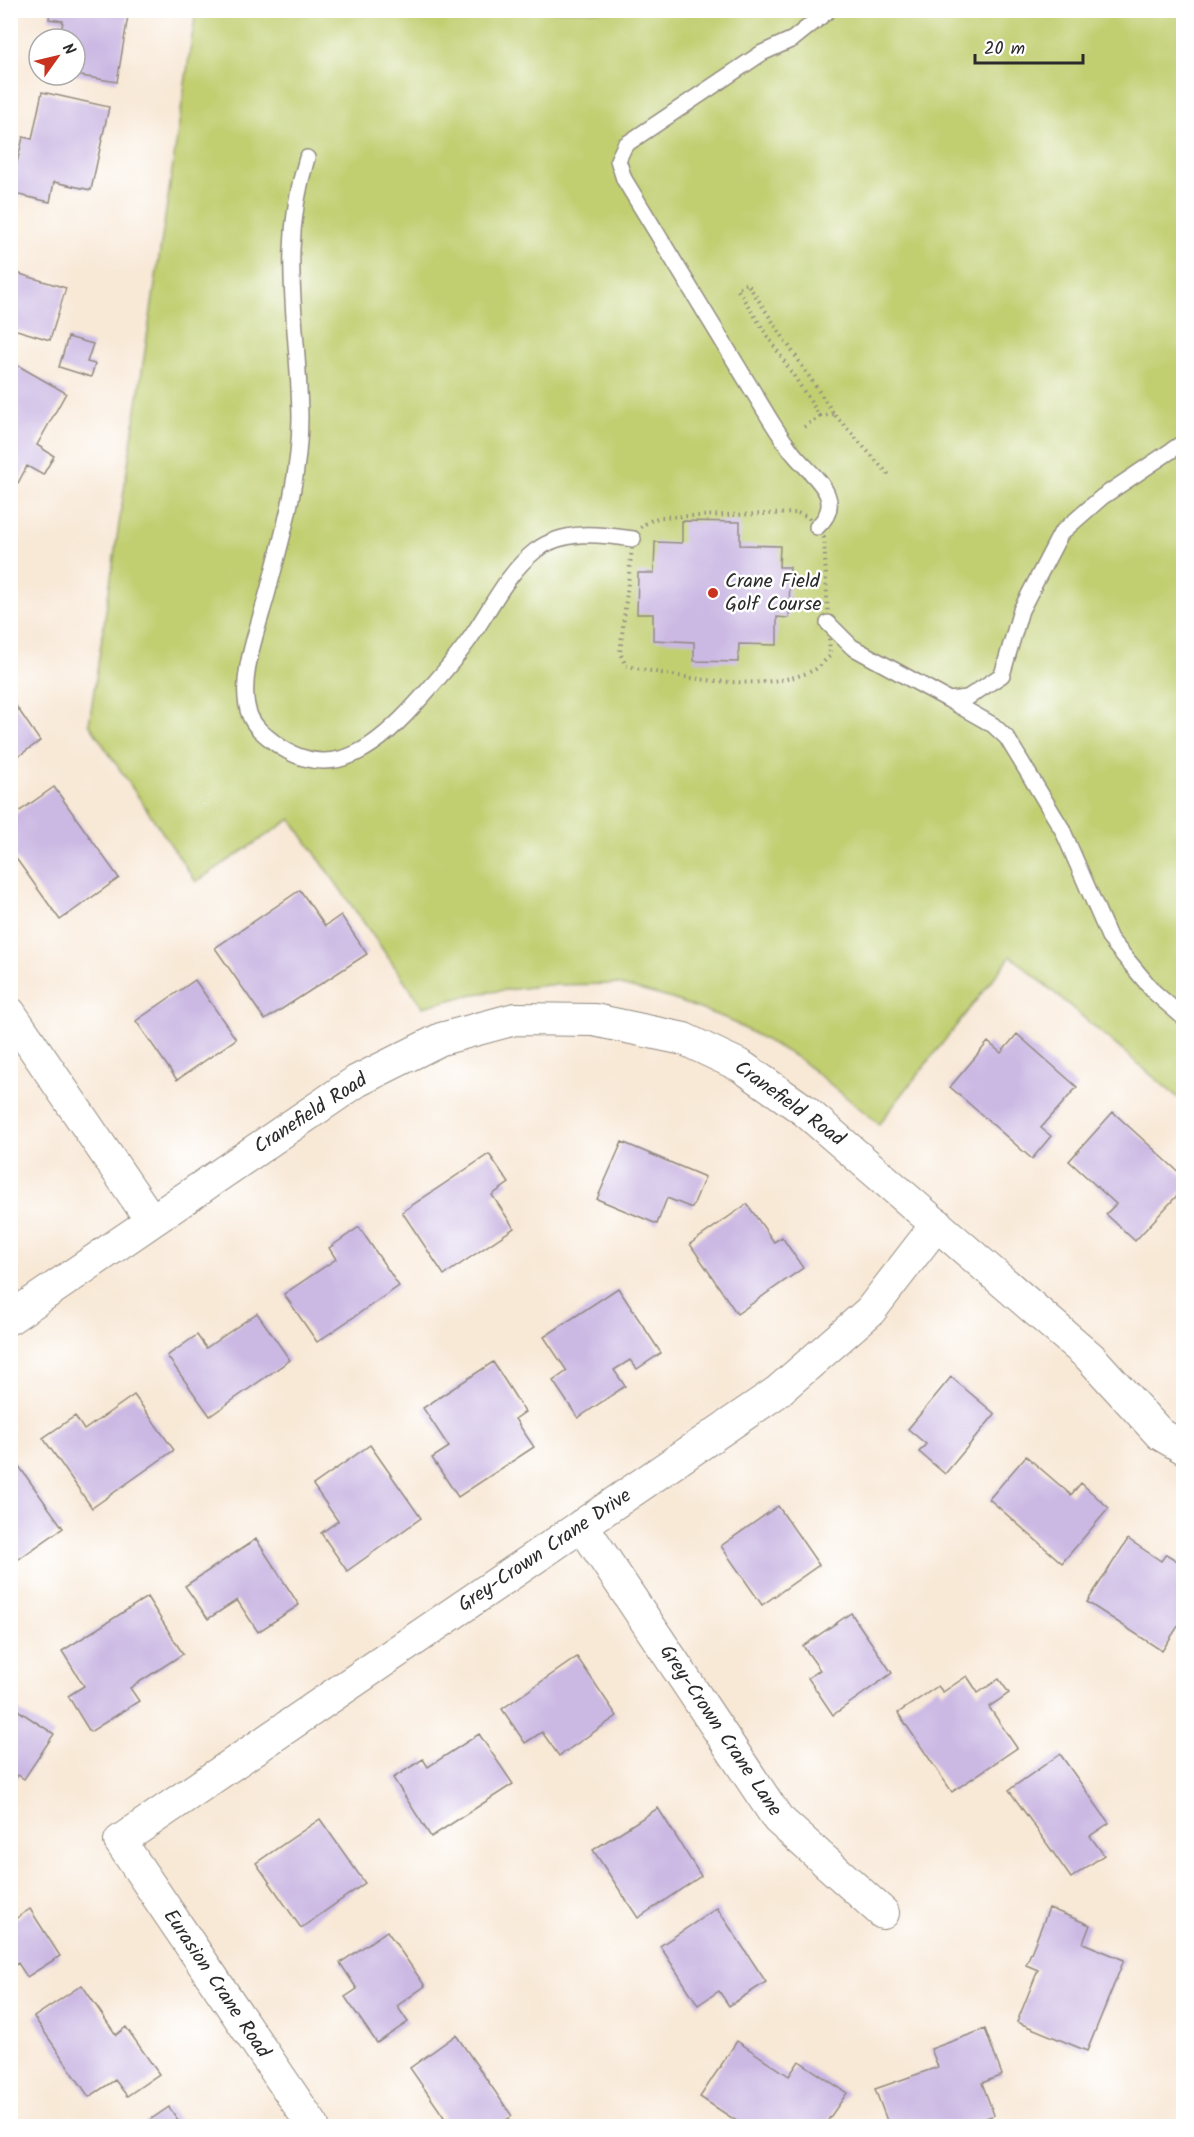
<svg xmlns="http://www.w3.org/2000/svg" width="1194" height="2137" viewBox="0 0 1194 2137" font-family="Kalam,sans-serif">
  <rect width="100%" height="100%" fill="#fff"/>
  <filter id="ink" filterUnits="userSpaceOnUse"><feTurbulence type="fractalNoise" baseFrequency=".0167" numOctaves="2"/><feDisplacementMap in="SourceGraphic" scale="12" xChannelSelector="R" yChannelSelector="G"/><feConvolveMatrix kernelMatrix="1 2 1 2 8 2 1 2 1" color-interpolation-filters="sRGB"/></filter>
  <filter id="wash" filterUnits="userSpaceOnUse"><feTurbulence type="fractalNoise" baseFrequency=".008" numOctaves="4" result="noise"/><feDisplacementMap in="SourceGraphic" scale="24" xChannelSelector="R" yChannelSelector="G"/><feGaussianBlur stdDeviation="1.35" result="paint"/><feColorMatrix in="noise" values="0 0 0 0 0 0 0 0 0 0 0 0 0 0 0 0 0 1.4 0 .05"/><feComposite in="paint" operator="in"/></filter>
  <g filter="url(#wash)">
    <rect width="100%" height="100%" fill="#f8e8d6"/>
    <!-- green -->
    <path fill="#c1cf71" stroke="#767d4e" stroke-width="1.5" d="M 196,11 L 1183,11 L 1183,1102 L 1011,956 L 879,1124 L 798,1058 L 725,1018 L 669,998 L 617,984 L 548,985 L 474,994 L 423,1007 L 291,819 L 196,882 L 89,724 Z"/>
    <g id="blocks">
      <!-- building -->
      <path fill="#cbb8e3" d="M 50,10 L 126,10 L 126,16 L 128,16 L 117,82 L 75,75 L 75,39 L 60,39 L 63,21 L 49,19 Z
        M 42,92 L 109,107 L 91,190 L 54,182 L 50,202 L 10,193 L 23,137 L 32,139 Z
        M 10,271 L 66,288 L 50,340 L 10,328 Z
        M 68,337 L 93,344 L 87,362 L 95,364 L 91,377 L 59,367 Z
        M 10,361 L 66,393 L 37,445 L 54,456 L 43,475 L 27,466 L 18,483 L 10,478 Z
        M 682,521 L 740,522 L 740,545 L 780,546 L 779,567 L 790,567 L 789,618 L 777,617 L 777,645 L 739,644 L 738,662 L 694,661 L 694,642 L 653,640 L 653,614 L 637,614 L 638,573 L 654,573 L 655,542 L 682,543 Z
        M 10,697 L 40,741 L 10,762 Z
        M 54,787 L 119,878 L 60,920 L 10,850 L 10,818 Z
        M 300,890 L 325,926 L 341,915 L 367,954 L 265,1020 L 215,948 Z
        M 195,980 L 236,1039 L 177,1080 L 136,1021 Z
        M 1017,1034 L 1077,1087 L 1041,1128 L 1051,1136 L 1032,1159 L 950,1087 L 988,1042 L 1001,1053 Z
        M 1113,1112 L 1184,1177 L 1184,1188 L 1135,1241 L 1106,1214 L 1116,1204 L 1069,1161 Z
        M 622,1142 L 705,1177 L 692,1208 L 667,1198 L 657,1224 L 597,1199 Z
        M 489,1154 L 509,1183 L 492,1195 L 514,1228 L 444,1275 L 402,1212 Z
        M 747,1204 L 774,1242 L 782,1237 L 803,1268 L 737,1314 L 690,1244 Z
        M 359,1227 L 399,1286 L 317,1342 L 284,1294 L 336,1259 L 329,1248 Z
        M 618,1288 L 661,1353 L 637,1369 L 630,1360 L 614,1370 L 625,1386 L 578,1418 L 553,1381 L 567,1371 L 544,1337 Z
        M 257,1313 L 290,1360 L 210,1416 L 167,1356 L 197,1335 L 206,1348 Z
        M 493,1362 L 525,1412 L 515,1419 L 534,1447 L 458,1497 L 432,1458 L 449,1447 L 423,1408 Z
        M 951,1377 L 995,1414 L 945,1474 L 919,1452 L 926,1444 L 908,1429 Z
        M 134,1395 L 174,1450 L 92,1508 L 43,1438 L 75,1416 L 84,1430 Z
        M 370,1445 L 421,1518 L 347,1571 L 321,1533 L 338,1521 L 313,1485 Z
        M 1026,1456 L 1071,1495 L 1081,1483 L 1109,1508 L 1062,1563 L 989,1499 Z
        M 16,1462 L 63,1528 L 10,1565 L 10,1466 Z
        M 778,1506 L 819,1565 L 762,1605 L 721,1546 Z
        M 256,1539 L 299,1605 L 258,1632 L 237,1600 L 208,1619 L 185,1586 Z
        M 1128,1539 L 1161,1561 L 1166,1554 L 1184,1565 L 1184,1617 L 1162,1651 L 1087,1602 Z
        M 147,1597 L 183,1654 L 130,1688 L 139,1701 L 90,1732 L 68,1696 L 84,1686 L 62,1651 Z
        M 851,1613 L 892,1673 L 833,1715 L 808,1678 L 820,1670 L 803,1646 Z
        M 577,1657 L 617,1716 L 559,1756 L 542,1732 L 525,1743 L 502,1709 Z
        M 967,1676 L 978,1693 L 999,1679 L 1009,1693 L 989,1707 L 1017,1748 L 952,1792 L 898,1713 L 938,1686 L 943,1692 Z
        M 10,1705 L 54,1734 L 24,1779 L 18,1775 L 10,1787 Z
        M 479,1734 L 513,1784 L 431,1837 L 393,1778 L 423,1759 L 428,1767 Z
        M 1060,1754 L 1109,1823 L 1090,1836 L 1104,1855 L 1071,1878 L 1009,1790 Z
        M 658,1808 L 701,1876 L 638,1918 L 593,1850 Z
        M 320,1819 L 365,1883 L 301,1928 L 256,1863 Z
        M 717,1908 L 766,1982 L 729,2006 L 719,1991 L 698,2005 L 660,1946 Z
        M 1049,1908 L 1090,1925 L 1083,1943 L 1124,1960 L 1087,2051 L 1017,2022 L 1038,1970 L 1026,1965 Z
        M 30,1909 L 60,1956 L 27,1977 L 18,1963 L 10,1968 L 10,1919 L 12,1921 Z
        M 387,1931 L 425,1986 L 397,2006 L 408,2022 L 377,2043 L 345,1997 L 357,1989 L 340,1963 Z
        M 82,1985 L 116,2035 L 126,2027 L 159,2074 L 127,2096 L 115,2080 L 89,2097 L 34,2017 Z
        M 985,2029 L 1002,2075 L 982,2083 L 994,2115 L 964,2126 L 889,2126 L 875,2089 L 938,2067 L 931,2049 Z
        M 456,2035 L 512,2116 L 497,2126 L 431,2126 L 444,2117 L 410,2068 Z
        M 737,2041 L 789,2076 L 799,2061 L 847,2093 L 824,2126 L 744,2126 L 700,2097 Z
        M 169,2107 L 182,2126 L 141,2126 Z"/>
    </g>
  </g>
  <g filter="url(#ink)">
    <use href="#blocks" fill-opacity="0" stroke="#928a80" stroke-width="1.5"/>
    <g fill="none" stroke-linecap="round" stroke-linejoin="round">
      <!-- service casing -->
      <g stroke="#928a80" stroke-width="18">
        <path id="service" d="M 307,158 C 278,251 299,325 300,418 C 300,477 283,534 268,591 C 259,626 236,682 250,716 C 255,728 265,735 275,743 C 334,787 382,742 420,699 C 438,679 456,659 471,637 C 491,608 507,573 535,551 C 564,529 599,534 633,539
          M 817,527 C 849,498 810,475 793,453 C 785,443 778,432 771,421 L 624,179 L 618,160 L 625,145 L 762,53 L 793,39 L 829,10
          M 828,623 L 852,647 L 949,700 L 967,698 L 1002,675 L 1021,610 L 1061,533 L 1102,497 L 1184,442
          M 949,700 L 993,725 L 1007,738 L 1062,829 L 1110,939 L 1154,992 L 1184,1018"/>
      </g>
      <!-- minor casing -->
      <g stroke="#928a80" stroke-width="34">
        <path id="minor" d="M 10,1013 L 151,1220
          M 10,1318 L 357,1081 L 441,1039 L 515,1019 L 594,1020 L 684,1039 L 741,1066 L 804,1110 L 1090,1357 L 1160,1434 L 1184,1448
          M 582,1525 L 778,1819 L 883,1913
          M 313,2126 L 120,1841 L 777,1392 L 870,1311 L 937,1224"/>
      </g>
      <!-- path -->
      <path stroke="#928a80" stroke-width="4" stroke-dasharray="1.5 4.5" stroke-linecap="butt" d="M 820,416 L 834,414
        M 804,427 L 820,416 L 737,289 L 747,283 L 834,414 L 889,475
        M 798,513 L 808,517 L 824,538 L 830,656 C 824,661 819,668 812,671 C 759,694 680,677 626,666 L 620,653 L 633,539 C 640,526 647,521 661,517 Z"/>
      <!-- service -->
      <use href="#service" stroke="#fff" stroke-width="15"/>
      <!-- minor -->
      <use href="#minor" stroke="#fff" stroke-width="32"/>
    </g>
  </g>
  <!-- markers -->
  <circle fill="#c8321e" stroke="#fff" stroke-width="2" cx="713" cy="593" r="6"/>
  <g text-anchor="middle" dominant-baseline="central" stroke-width="5" stroke-linejoin="round" paint-order="stroke">
    <!-- poi labels -->
    <g font-size="20" fill="#2b2b2b" stroke="#fff" text-anchor="start">
      <text x="725" y="582">Crane Field<tspan x="725" dy="23">Golf Course</tspan></text>
    </g>
    <!-- street labels -->
    <g font-size="20" fill="#2b2b2b" stroke="#fff">
      <text transform="translate(789 1104) rotate(36)">Cranefield Road</text>
      <text transform="translate(311 1114) rotate(-33)">Cranefield Road</text>
      <text transform="translate(545 1551) rotate(-34)">Grey-Crown Crane Drive</text>
      <text transform="translate(720 1731) rotate(56)">Grey-Crown Crane Lane</text>
      <text transform="translate(216 1984) rotate(56)">Eurasion Crane Road</text>
    </g>
  </g>
  <!-- margin -->
  <rect width="1194" height="2137" fill="none" stroke="#fff" stroke-width="36"/>
  <!-- north arrow -->
  <g transform="translate(57 57) rotate(56)"><circle r="28" fill="#ffffff" stroke="#aaaaaa" stroke-width="1.5"/>
  <path d="M0-4.5L10 22L0 15L-10 22Z" fill="#c8321e"/>
  <text y="-9" font-size="16" font-weight="bold" text-anchor="middle" fill="#2b2b2b">N</text>
  </g>
  <!-- scale -->
  <path d="M975 54v9h108v-9" fill="none" stroke="#2b2b2b" stroke-width="3"/>
  <text x="984" y="54" font-size="18" fill="#2b2b2b" stroke="#ffffff" stroke-width="4.5" paint-order="stroke">20 m</text>
</svg>
